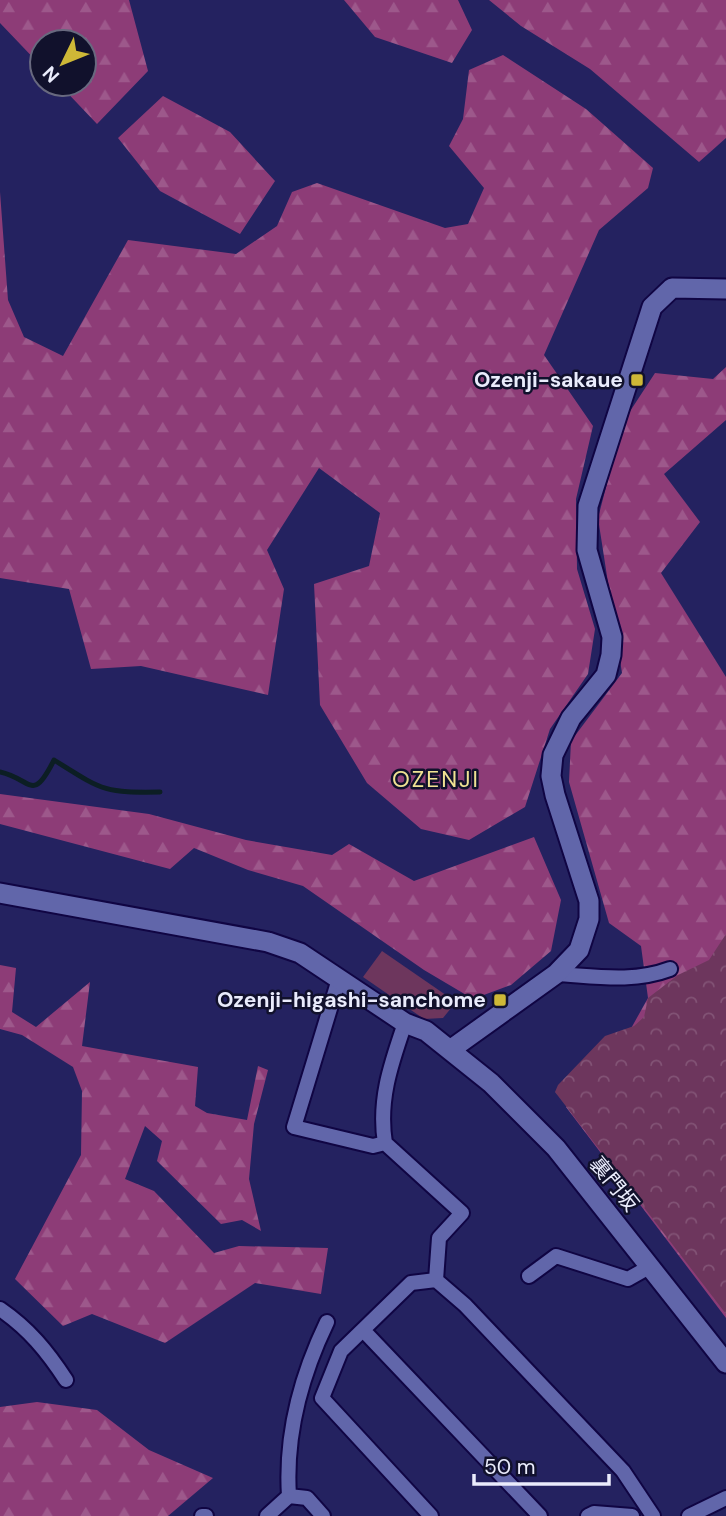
<svg xmlns="http://www.w3.org/2000/svg" width="726" height="1516" viewBox="0 0 726 1516" font-family="'DM Sans','Noto Sans JP',sans-serif">
  <defs>
    <pattern id="forest-firs" width="22" height="20" patternUnits="userSpaceOnUse" patternTransform="scale(1.75)"><rect width="22" height="20" fill="#8d3c77"/><path d="M5 1l3.5 6h-7zM16 11l3.5 6h-7z" fill="#9d588b"/></pattern>
    <pattern id="park-crowns" width="20" height="18" patternUnits="userSpaceOnUse" patternTransform="scale(1.75)"><rect width="20" height="18" fill="#6d365d"/><path d="M2 6a3 3 0 1 1 6 0M12 15a3 3 0 1 1 6 0" fill="none" stroke="#825375"/></pattern>
  </defs>
  <rect width="100%" height="100%" fill="#242260"/>
  <!-- grass -->
  <path fill="#6d365d" d="M 382,951 L 456,1002 L 443,1018 L 424,1019 L 363,977 Z"/>
  <!-- forest -->
  <path fill="url(#forest-firs)" d="M 0,0 L 129,0 L 148,71 L 97,124 L 59,84 L 84,84 L 84,42 L 42,42 L 42,67 L 0,23 Z
    M 344,0 L 458,0 L 472,30 L 452,63 L 375,37 Z
    M 489,0 L 726,0 L 726,138 L 699,162 L 590,69 L 521,26 Z
    M 503,55 L 586,109 L 653,168 L 648,188 L 599,230 L 544,355 L 593,426 L 576,499 L 577,569 L 595,629 L 588,674 L 550,729 L 525,807 L 469,840 L 421,829 L 367,783 L 320,705 L 314,584 L 369,566 L 380,513 L 319,468 L 267,550 L 284,589 L 268,695 L 141,666 L 91,669 L 69,589 L 0,578 L 0,192 L 8,300 L 24,337 L 63,356 L 128,240 L 236,254 L 277,226 L 292,192 L 317,183 L 445,228 L 468,224 L 484,188 L 449,146 L 463,119 L 469,70 Z
    M 163,96 L 230,132 L 275,181 L 240,234 L 160,191 L 118,138 Z
    M 726,367 L 726,420 L 664,474 L 700,522 L 661,573 L 726,677 L 726,1318 L 566,1107 L 624,1041 L 648,998 L 641,946 L 609,923 L 569,782 L 571,741 L 622,673 L 598,518 L 623,422 L 655,373 L 713,379 Z
    M 0,794 L 149,814 L 246,840 L 332,855 L 349,844 L 414,881 L 534,837 L 561,900 L 551,951 L 511,985 L 473,999 L 424,970 L 303,886 L 248,870 L 194,848 L 170,869 L 0,824 Z
    M 0,965 L 16,968 L 12,1012 L 36,1027 L 90,982 L 82,1046 L 198,1067 L 195,1106 L 207,1113 L 247,1120 L 258,1066 L 268,1070 L 254,1124 L 249,1179 L 261,1231 L 242,1220 L 221,1224 L 157,1161 L 162,1141 L 145,1126 L 125,1179 L 154,1191 L 214,1253 L 239,1246 L 328,1248 L 321,1294 L 255,1283 L 165,1343 L 92,1314 L 63,1326 L 15,1279 L 81,1155 L 82,1091 L 73,1067 L 22,1035 L 0,1029 Z
    M 37,1402 L 97,1410 L 149,1450 L 213,1478 L 168,1516 L 0,1516 L 0,1407 Z"/>
  <!-- park -->
  <path fill="url(#park-crowns)" d="M 726,934 L 726,1314 L 555,1092 L 558,1085 L 605,1036 L 634,1026 L 644,1017 L 648,998 L 678,975 L 709,960 Z"/>
  <g fill="none" stroke-linecap="round" stroke-linejoin="round">
    <!-- stream -->
    <path stroke="#0c1e24" stroke-width="5" d="M 0,772 C 32,779 32,804 54,760 C 102,790 103,793 160,792"/>
    <!-- minor casing -->
    <g stroke="#100543" stroke-width="18">
      <path id="minor" d="M 556,974 C 594,976 633,983 670,969
        M 339,979 L 294,1127 L 373,1146 L 385,1143 C 378,1100 391,1064 405,1023
        M 385,1143 L 462,1213 L 439,1238 L 436,1280
        M 529,1276 L 556,1256 L 628,1279 L 651,1266
        M 0,1309 C 29,1329 47,1351 66,1380
        M 363,1330 L 540,1516
        M 289,1496 C 285,1435 301,1376 327,1322
        M 202,1516 L 206,1516
        M 267,1516 L 289,1496 L 307,1498 L 323,1516
        M 431,1516 L 322,1398 L 341,1351 L 411,1283 L 436,1280 L 465,1305 L 623,1471 L 653,1516
        M 588,1516 L 594,1513 L 632,1516
        M 689,1516 L 726,1498"/>
    </g>
    <!-- tertiary casing -->
    <g stroke="#100543" stroke-width="23">
      <path id="tertiary" d="M 0,893 L 268,942 L 300,953 L 405,1023 L 426,1031 L 491,1083 L 556,1148 L 726,1363
        M 450,1050 L 556,974 L 579,950 L 589,919 L 589,901 L 555,795 L 551,776 L 553,755 L 571,718 L 606,675 L 611,655 L 612,637 L 587,550 L 588,506 L 652,307 L 672,288 L 726,289"/>
    </g>
    <!-- minor -->
    <use href="#minor" stroke="#6166aa" stroke-width="14"/>
    <!-- tertiary -->
    <use href="#tertiary" stroke="#6166aa" stroke-width="19"/>
  </g>
  <!-- markers -->
  <g fill="#ceb837" stroke="#11112c" stroke-width="2.5">
    <rect x="630" y="373" width="14" height="14" rx="3.5"/>
    <rect x="493" y="993" width="14" height="14" rx="3.5"/>
  </g>
  <g text-anchor="middle" dominant-baseline="central" stroke-width="5" stroke-linejoin="round" paint-order="stroke">
    <!-- poi labels -->
    <g font-size="21" font-weight="bold" fill="#eaecfc" stroke="#11112c" text-anchor="end">
      <text x="623" y="380">Ozenji-sakaue</text>
      <text x="486" y="1000">Ozenji-higashi-sanchome</text>
    </g>
    <!-- street labels -->
    <g font-size="21" fill="#eaecfc" stroke="#11112c">
      <text transform="translate(614 1184) rotate(51)">裏門坂</text>
    </g>
    <!-- neighbourhood labels -->
    <g font-size="23" letter-spacing="2" fill="#f0e293" stroke="#11112c">
      <text x="436" y="779">OZENJI</text>
    </g>
  </g>
  <!-- north arrow -->
  <g transform="translate(63 63) rotate(227)"><circle r="33" fill="#11112c" stroke="#68697f" stroke-width="2"/>
  <path d="M0-5L12 26L0 18L-12 26Z" fill="#ceb837"/>
  <text y="-10" font-size="19" font-weight="bold" text-anchor="middle" fill="#eaecfc">N</text>
  </g>
  <!-- scale -->
  <path d="M474 1474v10h135v-10" fill="none" stroke="#eaecfc" stroke-width="3.5"/>
  <text x="484" y="1474" font-size="21" fill="#eaecfc" stroke="#11112c" stroke-width="5" paint-order="stroke">50 m</text>
</svg>
